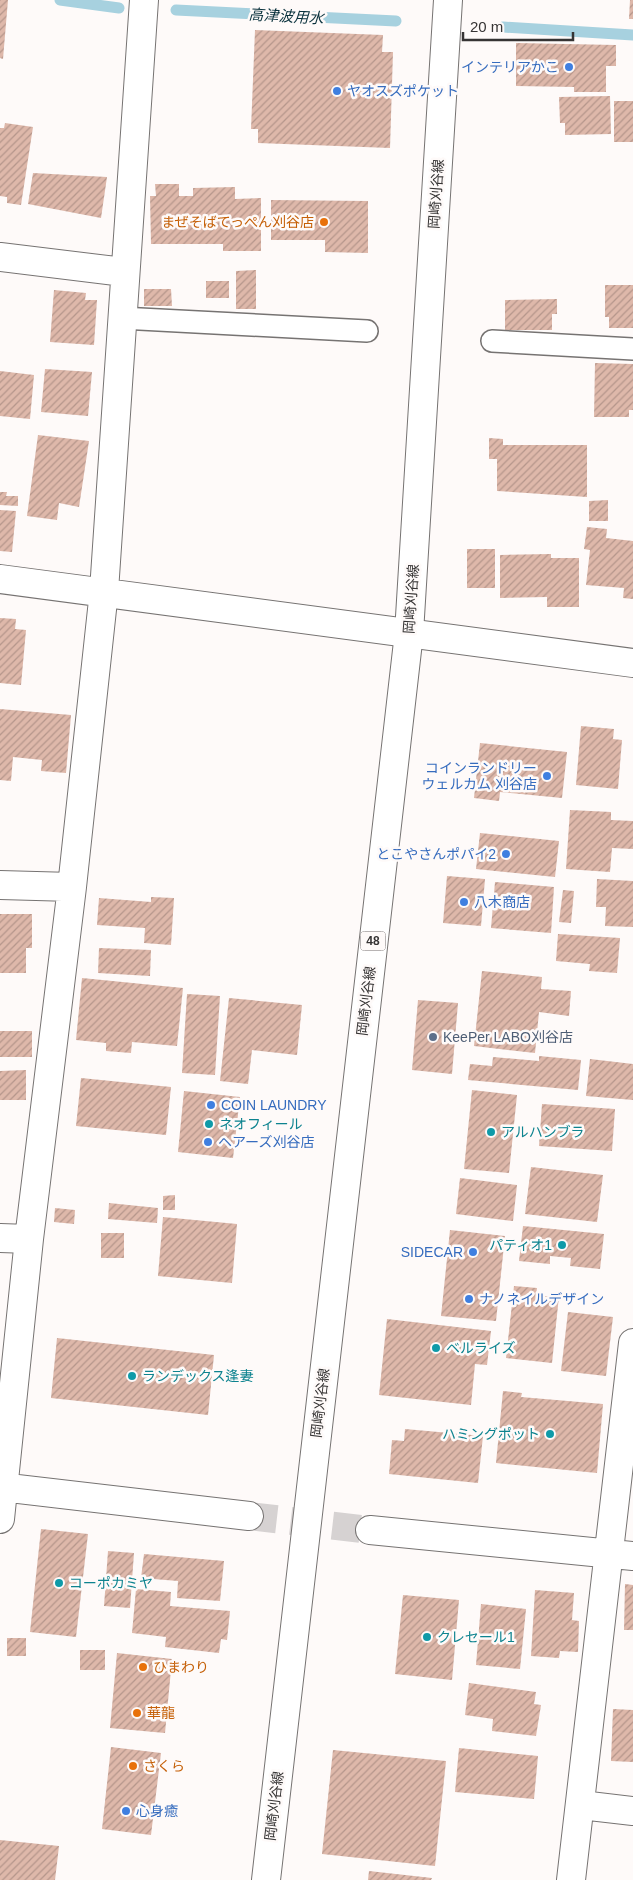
<svg xmlns="http://www.w3.org/2000/svg" width="633" height="1880" viewBox="0 0 633 1880" font-family="Helvetica,'Noto Sans JP',sans-serif">
  <defs>
    <pattern id="building-hatch" width="6" height="6" patternUnits="userSpaceOnUse" patternTransform="scale(1.25)"><rect width="6" height="6" fill="#deb8aa"/><path d="M-1 1l2-2M0 6l6-6M5 7l2-2" fill="none" stroke="#b5968b"/></pattern>
  </defs>
  <rect width="100%" height="100%" fill="#fefaf9"/>
  <g fill="none" stroke-linecap="round" stroke-linejoin="round">
    <!-- stream -->
    <path stroke="#a7d1df" stroke-width="11" d="M 60,0 L 119,8
      M 176,10 L 396,21
      M 503,27 L 633,35"/>
  </g>
  <!-- building -->
  <path fill="url(#building-hatch)" d="M 0,0 L 8,0 L 3,59 L 0,58 Z
    M 630,0 L 633,0 L 633,19 L 629,19 Z
    M 255,30 L 383,35 L 382,52 L 393,52 L 390,148 L 258,143 L 258,129 L 251,129 Z
    M 516,43 L 616,45 L 616,66 L 606,66 L 606,92 L 574,92 L 574,87 L 516,86 Z
    M 610,96 L 611,134 L 565,135 L 565,123 L 560,123 L 559,97 Z
    M 614,101 L 633,101 L 633,142 L 614,142 Z
    M 5,123 L 33,127 L 21,205 L 7,203 L 7,197 L 0,196 L 0,128 L 4,128 Z
    M 33,173 L 107,177 L 101,218 L 28,204 Z
    M 155,184 L 179,184 L 179,196 L 193,196 L 193,188 L 235,187 L 235,199 L 261,198 L 261,251 L 223,251 L 223,244 L 151,244 L 150,196 L 156,196 Z
    M 271,200 L 368,201 L 368,253 L 325,252 L 325,240 L 271,240 Z
    M 256,270 L 256,309 L 236,309 L 236,271 Z
    M 206,281 L 229,281 L 229,298 L 206,298 Z
    M 605,285 L 633,285 L 633,328 L 609,328 L 609,317 L 605,317 Z
    M 144,289 L 171,289 L 172,306 L 144,306 Z
    M 54,290 L 86,293 L 85,300 L 97,300 L 94,345 L 50,342 Z
    M 557,299 L 557,314 L 552,314 L 552,330 L 505,330 L 505,300 Z
    M 595,363 L 633,364 L 633,410 L 629,410 L 629,417 L 594,417 Z
    M 45,369 L 92,372 L 88,416 L 41,412 Z
    M 0,371 L 34,375 L 30,419 L 0,416 Z
    M 38,435 L 89,441 L 79,507 L 59,503 L 57,520 L 27,516 Z
    M 489,438 L 503,439 L 503,445 L 587,445 L 587,497 L 497,491 L 497,459 L 489,459 Z
    M 0,492 L 7,492 L 6,496 L 18,496 L 18,506 L 0,505 Z
    M 608,500 L 608,521 L 589,521 L 589,501 Z
    M 0,510 L 16,511 L 12,552 L 0,551 Z
    M 587,527 L 607,529 L 606,538 L 633,541 L 633,599 L 623,598 L 624,588 L 586,585 L 590,550 L 584,549 Z
    M 467,549 L 495,549 L 495,588 L 467,588 Z
    M 551,554 L 551,558 L 579,558 L 579,607 L 547,607 L 547,597 L 500,598 L 500,555 Z
    M 0,618 L 16,619 L 15,629 L 26,630 L 21,685 L 0,683 Z
    M 0,709 L 71,715 L 66,773 L 41,771 L 42,760 L 13,757 L 11,781 L 0,780 Z
    M 581,726 L 614,729 L 613,739 L 622,740 L 618,789 L 576,785 Z
    M 480,743 L 567,752 L 562,798 L 500,792 L 499,801 L 474,798 Z
    M 570,810 L 611,812 L 611,820 L 633,821 L 633,849 L 612,848 L 610,872 L 566,869 Z
    M 480,833 L 559,841 L 555,877 L 476,869 Z
    M 447,876 L 485,879 L 481,926 L 443,923 Z
    M 597,879 L 633,881 L 633,927 L 605,926 L 606,907 L 596,907 Z
    M 495,882 L 554,887 L 551,933 L 491,928 Z
    M 563,890 L 574,891 L 571,923 L 559,922 Z
    M 151,897 L 174,898 L 171,945 L 144,943 L 145,928 L 97,925 L 99,898 L 151,902 Z
    M 0,914 L 32,914 L 32,948 L 26,948 L 26,973 L 0,973 Z
    M 558,934 L 620,938 L 617,973 L 589,971 L 590,964 L 556,961 Z
    M 99,948 L 151,950 L 150,976 L 98,973 Z
    M 482,971 L 542,977 L 541,989 L 571,991 L 569,1016 L 539,1012 L 535,1053 L 474,1046 Z
    M 82,978 L 183,988 L 177,1046 L 132,1042 L 131,1053 L 106,1051 L 106,1043 L 76,1040 Z
    M 187,994 L 220,996 L 215,1075 L 182,1073 Z
    M 229,998 L 302,1005 L 297,1055 L 252,1050 L 248,1084 L 220,1081 Z
    M 418,1000 L 458,1003 L 452,1074 L 412,1070 Z
    M 0,1031 L 32,1031 L 32,1057 L 0,1057 Z
    M 539,1056 L 581,1060 L 578,1090 L 468,1080 L 470,1064 L 492,1066 L 493,1057 L 539,1061 Z
    M 590,1059 L 633,1064 L 633,1100 L 586,1096 Z
    M 26,1070 L 26,1100 L 0,1100 L 0,1071 Z
    M 81,1078 L 171,1087 L 166,1135 L 76,1126 Z
    M 472,1090 L 517,1095 L 509,1173 L 464,1169 Z
    M 184,1091 L 240,1097 L 233,1158 L 178,1152 Z
    M 542,1104 L 615,1109 L 612,1151 L 539,1146 Z
    M 531,1167 L 603,1175 L 597,1222 L 525,1214 Z
    M 460,1178 L 517,1185 L 513,1221 L 456,1214 Z
    M 175,1195 L 175,1210 L 163,1210 L 163,1196 Z
    M 109,1203 L 158,1208 L 157,1223 L 108,1219 Z
    M 55,1208 L 75,1210 L 74,1224 L 54,1222 Z
    M 163,1217 L 237,1224 L 232,1283 L 158,1276 Z
    M 523,1226 L 604,1234 L 600,1269 L 570,1266 L 571,1258 L 550,1256 L 550,1264 L 519,1261 Z
    M 450,1230 L 505,1236 L 496,1321 L 441,1316 Z
    M 101,1233 L 124,1233 L 124,1258 L 101,1258 Z
    M 514,1286 L 537,1288 L 536,1296 L 559,1296 L 552,1363 L 506,1358 Z
    M 568,1312 L 613,1317 L 606,1376 L 561,1371 Z
    M 387,1319 L 491,1331 L 487,1365 L 475,1364 L 471,1405 L 379,1395 Z
    M 57,1338 L 214,1355 L 208,1415 L 51,1398 Z
    M 503,1391 L 522,1393 L 521,1397 L 603,1404 L 597,1473 L 496,1463 Z
    M 405,1429 L 483,1436 L 478,1483 L 389,1474 L 392,1440 L 404,1441 Z
    M 41,1529 L 88,1534 L 76,1637 L 30,1632 Z
    M 108,1551 L 134,1553 L 130,1608 L 104,1606 Z
    M 144,1554 L 224,1561 L 220,1601 L 177,1598 L 178,1581 L 141,1578 Z
    M 625,1584 L 633,1585 L 633,1630 L 624,1630 Z
    M 136,1589 L 171,1592 L 170,1606 L 230,1611 L 227,1640 L 221,1639 L 219,1653 L 165,1647 L 166,1637 L 132,1633 Z
    M 535,1590 L 574,1593 L 572,1620 L 579,1621 L 578,1652 L 560,1651 L 559,1658 L 531,1656 Z
    M 403,1595 L 459,1600 L 452,1680 L 395,1674 Z
    M 481,1604 L 526,1609 L 520,1669 L 476,1665 Z
    M 7,1638 L 26,1638 L 26,1656 L 7,1656 Z
    M 80,1650 L 105,1650 L 105,1670 L 80,1670 Z
    M 117,1653 L 172,1659 L 165,1733 L 110,1728 Z
    M 469,1683 L 536,1692 L 534,1704 L 541,1705 L 536,1736 L 492,1731 L 493,1719 L 465,1715 Z
    M 613,1709 L 633,1710 L 633,1762 L 611,1761 Z
    M 111,1747 L 161,1753 L 151,1835 L 102,1829 Z
    M 459,1748 L 538,1756 L 534,1799 L 455,1792 Z
    M 333,1750 L 446,1761 L 435,1866 L 322,1854 Z
    M 0,1840 L 59,1846 L 55,1880 L 0,1880 Z
    M 369,1871 L 432,1878 L 431,1880 L 368,1880 Z"/>
  <g fill="none" stroke-linecap="round" stroke-linejoin="round">
    <!-- secondary-tunnel -->
    <path stroke="#d6d2d2" stroke-width="28" stroke-dasharray="28 14" stroke-linecap="butt" d="M 249,1516 L 370,1530"/>
    <!-- lane casing -->
    <g stroke="#767372" stroke-width="24">
      <path id="lane" d="M 121,318 L 367,331
        M 492,341 L 633,349"/>
    </g>
    <!-- street casing -->
    <g stroke="#767372" stroke-width="30">
      <path id="street" d="M 0,257 L 124,272
        M 0,579 L 633,663
        M 0,885 L 72,887
        M 0,1238 L 29,1239
        M 0,1487 L 249,1516
        M 0,1519 L 29,1239 L 72,887 L 104,591 L 144,0
        M 370,1530 L 633,1556
        M 581,1805 L 633,1811
        M 571,1880 L 633,1343"/>
    </g>
    <!-- primary casing -->
    <g stroke="#767372" stroke-width="30">
      <path id="primary" d="M 266,1880 L 409,633 L 448,0"/>
    </g>
    <!-- lane -->
    <use href="#lane" stroke="#fff" stroke-width="21"/>
    <!-- street -->
    <use href="#street" stroke="#fff" stroke-width="28"/>
    <!-- primary -->
    <use href="#primary" stroke="#fff" stroke-width="28"/>
  </g>
  <!-- markers -->
  <g fill="#3f7fe0" stroke="#fefaf9" stroke-width="2">
    <circle cx="569" cy="67" r="5"/>
    <circle cx="337" cy="91" r="5"/>
    <circle cx="547" cy="776" r="5"/>
    <circle cx="506" cy="854" r="5"/>
    <circle cx="464" cy="902" r="5"/>
    <circle cx="211" cy="1105" r="5"/>
    <circle cx="208" cy="1142" r="5"/>
    <circle cx="473" cy="1252" r="5"/>
    <circle cx="469" cy="1299" r="5"/>
    <circle cx="126" cy="1811" r="5"/>
  </g>
  <g fill="#e8710a" stroke="#fefaf9" stroke-width="2">
    <circle cx="324" cy="222" r="5"/>
    <circle cx="143" cy="1667" r="5"/>
    <circle cx="137" cy="1713" r="5"/>
    <circle cx="133" cy="1766" r="5"/>
  </g>
  <circle fill="#5c6f8a" stroke="#fefaf9" stroke-width="2" cx="433" cy="1037" r="5"/>
  <g fill="#0f9aa8" stroke="#fefaf9" stroke-width="2">
    <circle cx="209" cy="1124" r="5"/>
    <circle cx="491" cy="1132" r="5"/>
    <circle cx="562" cy="1245" r="5"/>
    <circle cx="436" cy="1348" r="5"/>
    <circle cx="132" cy="1376" r="5"/>
    <circle cx="550" cy="1434" r="5"/>
    <circle cx="59" cy="1583" r="5"/>
    <circle cx="427" cy="1637" r="5"/>
  </g>
  <g text-anchor="middle" dominant-baseline="central" stroke-width="5" stroke-linejoin="round" paint-order="stroke">
    <!-- shield labels -->
    <rect fill="#fefaf9" stroke="#726f6f" stroke-width="1" x="360.5" y="931.5" width="25" height="19" rx="4"/>
    <g font-size="12" font-weight="bold" fill="#363434">
      <text x="373" y="941">48</text>
    </g>
    <!-- shop labels -->
    <g font-size="14" fill="#366cbe" stroke="#fefaf9" text-anchor="start">
      <text x="559" y="67" text-anchor="end">インテリアかこ</text>
      <text x="347" y="91">ヤオスズポケット</text>
      <text x="537" y="768" text-anchor="end">コインランドリー<tspan x="537" dy="16">ウェルカム 刈谷店</tspan></text>
      <text x="496" y="854" text-anchor="end">とこやさんポパイ2</text>
      <text x="474" y="902">八木商店</text>
      <text x="221" y="1105">COIN LAUNDRY</text>
      <text x="218" y="1142">ヘアーズ刈谷店</text>
      <text x="463" y="1252" text-anchor="end">SIDECAR</text>
      <text x="479" y="1299">ナノネイルデザイン</text>
      <text x="136" y="1811">心身癒</text>
    </g>
    <!-- street labels -->
    <g font-size="14" fill="#363434" stroke="#fefaf9">
      <text transform="translate(436 194) rotate(-86)">岡崎刈谷線</text>
      <text transform="translate(411 599) rotate(-86)">岡崎刈谷線</text>
      <text transform="translate(366 1001) rotate(-83)">岡崎刈谷線</text>
      <text transform="translate(320 1403) rotate(-83)">岡崎刈谷線</text>
      <text transform="translate(274 1806) rotate(-83)">岡崎刈谷線</text>
    </g>
    <!-- food labels -->
    <g font-size="14" fill="#c56008" stroke="#fefaf9" text-anchor="start">
      <text x="314" y="222" text-anchor="end">まぜそばてっぺん刈谷店</text>
      <text x="153" y="1667">ひまわり</text>
      <text x="147" y="1713">華龍</text>
      <text x="143" y="1766">さくら</text>
    </g>
    <!-- service labels -->
    <g font-size="14" fill="#4e5e75" stroke="#fefaf9" text-anchor="start">
      <text x="443" y="1037">KeePer LABO刈谷店</text>
    </g>
    <!-- culture labels -->
    <g font-size="14" fill="#0d838f" stroke="#fefaf9" text-anchor="start">
      <text x="219" y="1124">ネオフィール</text>
      <text x="501" y="1132">アルハンブラ</text>
      <text x="552" y="1245" text-anchor="end">パティオ1</text>
      <text x="446" y="1348">ベルライズ</text>
      <text x="142" y="1376">ランデックス逢妻</text>
      <text x="540" y="1434" text-anchor="end">ハミングポット</text>
      <text x="69" y="1583">コーポカミヤ</text>
      <text x="437" y="1637">クレセール1</text>
    </g>
    <!-- water labels -->
    <g font-size="15" font-style="italic" fill="#09313c" stroke="#fefaf9">
      <text transform="translate(286 16) rotate(3)">高津波用水</text>
    </g>
  </g>
  <!-- scale -->
  <path d="M463 32v8h110v-8" fill="none" stroke="#363434" stroke-width="2.5"/>
  <text x="470" y="32" font-size="15" fill="#363434" stroke="#fefaf9" stroke-width="4" paint-order="stroke">20 m</text>
</svg>
